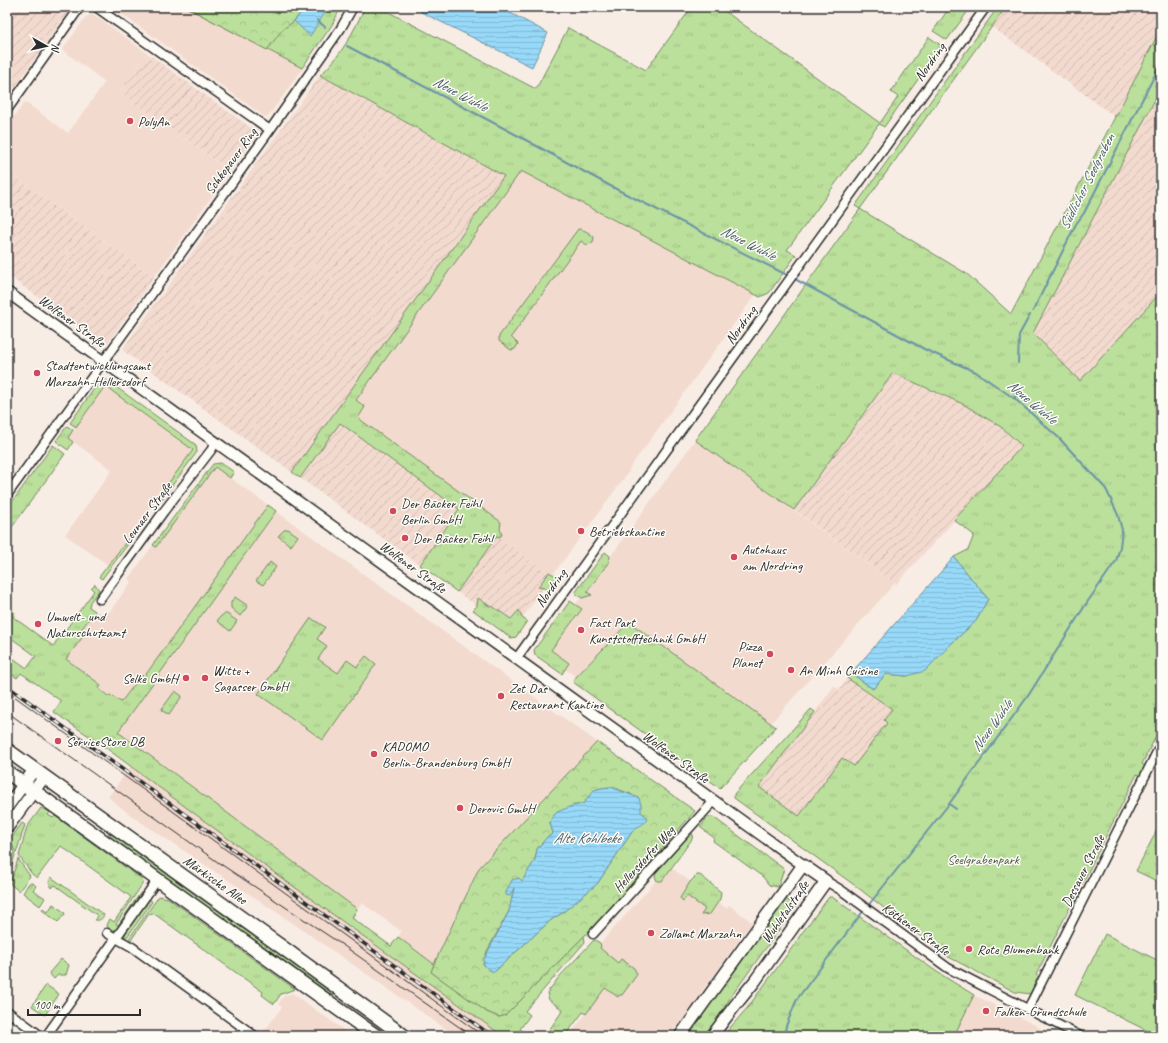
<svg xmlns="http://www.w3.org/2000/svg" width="1168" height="1043" viewBox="0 0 1168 1043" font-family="Caveat,sans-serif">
  <defs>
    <pattern id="industrial-furrows" width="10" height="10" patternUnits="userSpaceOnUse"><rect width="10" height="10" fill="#f3dacf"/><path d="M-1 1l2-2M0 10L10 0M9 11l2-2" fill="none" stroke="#d0bbb2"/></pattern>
    <pattern id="grass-tufts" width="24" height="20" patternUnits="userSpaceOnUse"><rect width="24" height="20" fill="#bbe09b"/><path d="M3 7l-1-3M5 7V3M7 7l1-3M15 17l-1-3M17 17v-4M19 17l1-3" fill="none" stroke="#a1c086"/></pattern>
    <pattern id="forest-crowns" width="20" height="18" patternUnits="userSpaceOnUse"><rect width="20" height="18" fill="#bbe09b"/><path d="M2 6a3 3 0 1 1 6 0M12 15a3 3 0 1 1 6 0" fill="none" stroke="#a1c086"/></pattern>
    <pattern id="water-rules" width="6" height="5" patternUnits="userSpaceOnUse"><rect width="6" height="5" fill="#97d9f8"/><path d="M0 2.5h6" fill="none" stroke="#82bad5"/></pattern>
  </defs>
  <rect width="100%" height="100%" fill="#f8ede5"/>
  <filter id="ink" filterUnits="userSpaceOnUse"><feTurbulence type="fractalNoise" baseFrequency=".025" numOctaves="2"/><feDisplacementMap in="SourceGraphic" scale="8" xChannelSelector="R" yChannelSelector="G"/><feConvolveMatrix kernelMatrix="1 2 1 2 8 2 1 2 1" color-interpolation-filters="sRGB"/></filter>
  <g filter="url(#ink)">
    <!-- built -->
    <path fill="#f3dacf" d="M 112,7 L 186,7 L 303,68 L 268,117 L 265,117 Z
      M 93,14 L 147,53 L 120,92 L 230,171 L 154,277 L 7,171 L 7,126 L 25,102 L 68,133 L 105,82 L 62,50 L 86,17 Z
      M 521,170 L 756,294 L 629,469 L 630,470 L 552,576 L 339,423 Z
      M 105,386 L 193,450 L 108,565 L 65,535 L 112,470 L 68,438 Z
      M 695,440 L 895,583 L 770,724 L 629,622 L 576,677 L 541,652 Z
      M 215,467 L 268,505 L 144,677 L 142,676 L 121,702 L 110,695 L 108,696 L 99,689 L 101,685 L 66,659 L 84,634 L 80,631 L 95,611 L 101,613 L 106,613 L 110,611 L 131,582 L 128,579 L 153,545 L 156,547 Z
      M 276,511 L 597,742 L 479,868 L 434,964 L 398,937 L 401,931 L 362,903 L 357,909 L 118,732 Z
      M 131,766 L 272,871 L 503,1036 L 456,1036 L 300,928 L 133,817 L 108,797 Z
      M 669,866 L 726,908 L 729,905 L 752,922 L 682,1020 L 668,1036 L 569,1036 L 620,968 L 598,946 Z
      M 292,993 L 352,1036 L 266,1036 L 263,1033 L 282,1007 L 278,1004 L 284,996 Z
      M 974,995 L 1037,1026 L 1049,1036 L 954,1036 Z"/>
    <!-- industrial -->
    <path fill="url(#industrial-furrows)" d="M 7,7 L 72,7 L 7,98 Z
      M 1008,7 L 1161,7 L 1161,28 L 1116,116 L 1114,116 L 992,27 L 1004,10 Z
      M 147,53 L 254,130 L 255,136 L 253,138 L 230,171 L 120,92 Z
      M 320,75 L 504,176 L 292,472 L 122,350 Z
      M 1161,88 L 1161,292 L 1080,382 L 1033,333 Z
      M 7,171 L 154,277 L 109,341 L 103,343 L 7,275 Z
      M 893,373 L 963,404 L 1001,427 L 1023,446 L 896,584 L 794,510 Z
      M 339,423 L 459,509 L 420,565 L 300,478 Z
      M 497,536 L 552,576 L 513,631 L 457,592 Z
      M 847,678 L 892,709 L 884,720 L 887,723 L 854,766 L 842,758 L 799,817 L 759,787 L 834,686 L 839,689 Z"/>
    <!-- grass -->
    <path fill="url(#grass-tufts)" stroke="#738663" d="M 186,7 L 306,7 L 294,21 L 328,9 L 326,7 L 341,7 L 332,25 L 302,68 Z
      M 365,7 L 379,7 L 536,89 L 568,28 L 646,70 L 692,7 L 719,7 L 880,123 L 898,97 L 891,92 L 929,37 L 942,46 L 884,127 L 879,124 L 787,250 L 796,255 L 769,293 L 760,297 L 521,171 L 356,400 L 365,407 L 358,418 L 501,522 L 500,529 L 502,535 L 499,537 L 497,536 L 457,592 L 420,565 L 459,509 L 340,423 L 300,478 L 292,472 L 504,176 L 320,75 C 340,58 354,31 365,7 Z
      M 950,7 L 971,7 L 947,40 L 933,31 Z
      M 998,7 L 1001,7 L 1005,10 L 1004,10 L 860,209 L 967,274 L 1011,314 L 1115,117 L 1114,116 L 1116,116 L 1161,28 L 1161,88 L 1033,333 L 1080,381 L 1161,292 L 1161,735 L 1157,734 L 1142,764 L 1146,766 L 1141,776 L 1137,774 L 1078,892 L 1082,895 L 1078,901 L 1074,899 L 1036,975 L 1040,978 L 1031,994 L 1015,992 L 943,954 L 857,887 L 734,798 L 734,794 L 811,709 L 815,712 L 759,787 L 799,816 L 842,758 L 854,766 L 887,723 L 884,720 L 892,709 L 847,678 L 851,673 L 873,689 L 886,674 L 907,676 L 952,643 L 976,621 L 988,599 L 954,557 L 968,550 L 974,535 L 954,520 L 1022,446 L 1001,427 L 963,404 L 893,373 L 794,510 L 695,440 L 860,209 L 855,206 Z
      M 578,229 C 583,229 590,233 594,237 L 593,242 L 587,245 L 581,241 L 511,337 L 518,344 L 515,349 L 511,350 L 499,341 L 499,336 Z
      M 101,379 L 105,379 L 196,445 L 197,452 L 159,503 L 156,500 L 193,450 L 105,386 L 76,427 L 70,423 Z
      M 67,426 L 73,430 L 68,438 L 73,442 L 68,450 L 56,441 Z
      M 53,445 L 65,454 L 7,534 L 7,509 Z
      M 221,463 L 234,472 L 230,478 L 215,467 L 156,547 L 153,545 L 213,464 Z
      M 268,505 L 276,511 L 118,732 L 357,909 L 352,918 L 391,946 L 398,937 L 434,964 L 432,972 L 487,1012 L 499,1017 L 506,1015 L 584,936 L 585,942 L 525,1011 L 530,1015 L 520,1029 L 530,1036 L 503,1036 L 272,871 L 106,748 C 89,735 71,725 54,712 L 61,701 L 21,673 L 17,678 L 7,671 L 7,654 L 27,668 L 36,656 L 7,635 L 7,611 L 9,609 L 15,613 L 13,617 L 53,646 L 63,632 L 64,632 L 94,591 L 91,588 L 95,584 L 99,590 L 90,602 L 89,607 L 95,611 L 80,631 L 85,634 L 66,659 L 101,685 L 99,689 L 108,696 L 110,695 L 121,702 L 142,675 L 144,677 Z
      M 138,526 L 140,528 L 102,579 L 99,577 Z
      M 288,529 L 298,536 L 291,546 L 278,536 L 284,530 Z
      M 605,552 L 610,556 L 609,562 L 587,592 L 592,595 L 582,598 L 575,593 Z
      M 270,562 L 276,567 L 263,585 L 256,581 Z
      M 549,572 L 559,578 L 549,592 L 544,588 L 538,587 Z
      M 235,597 L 248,606 L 240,616 L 231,608 L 231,602 Z
      M 478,598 L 491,607 L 492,606 L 511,619 L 519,610 L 522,618 L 527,621 L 516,637 L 511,638 L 473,610 L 477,606 Z
      M 570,601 L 582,609 L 551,650 L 569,663 L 562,674 L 535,655 L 534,650 Z
      M 224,614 L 227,614 L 237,621 L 230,631 L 217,621 L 220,617 Z
      M 311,618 L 325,627 L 317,639 L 327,646 L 318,659 L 338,673 L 347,660 L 357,667 L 366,656 L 376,664 L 323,740 L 258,694 Z
      M 629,622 L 776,727 L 720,788 L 573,682 L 576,677 Z
      M 175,691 L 182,696 L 169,715 L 161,710 Z
      M 41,808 L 50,812 L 48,815 L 53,818 L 55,816 L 142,879 L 143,883 L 116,924 L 118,925 L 141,892 L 143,894 L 119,927 L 115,930 L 109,930 L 107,925 L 110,919 L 114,922 L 131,897 L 61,846 L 37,878 L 32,874 L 19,856 L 27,827 Z
      M 708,817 L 713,817 L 784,869 L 778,887 L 769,885 L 763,877 L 713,841 L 714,838 L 700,827 Z
      M 1161,822 L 1161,883 L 1136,871 Z
      M 22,823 L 25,825 L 16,853 L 10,840 Z
      M 110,833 L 134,848 L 336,992 L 332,997 L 109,836 L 108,834 Z
      M 690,833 L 693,834 L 692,839 L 662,881 L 657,881 L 655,876 L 656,870 Z
      M 9,842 L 15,855 L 7,882 L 7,844 Z
      M 18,859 L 30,876 L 19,891 L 10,884 Z
      M 697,875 L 700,875 L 721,892 L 720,899 L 710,914 L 701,915 L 705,909 L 687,896 L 683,901 L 680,898 L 690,882 Z
      M 51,877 L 104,915 C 102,919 100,921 95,920 L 98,916 L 55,885 L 52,888 L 49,882 Z
      M 29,883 L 33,883 L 36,886 L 33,890 L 45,898 L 40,906 L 23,893 Z
      M 159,896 L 168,898 L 295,989 L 281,994 L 274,1004 L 262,995 L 263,992 L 153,913 L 149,914 L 131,940 L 128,940 Z
      M 829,897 L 832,897 L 937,972 L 974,995 L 954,1036 L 723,1036 L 748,1007 L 797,941 L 799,937 Z
      M 149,898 L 152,902 L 127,937 L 125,937 L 125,931 Z
      M 786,899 L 796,906 L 730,998 L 707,1036 L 687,1036 Z
      M 53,904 L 64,912 L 65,914 L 58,922 L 42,910 L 43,908 L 48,912 Z
      M 1105,934 L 1161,962 L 1161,1036 L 1158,1036 L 1075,995 Z
      M 594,940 L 595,940 L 600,943 L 601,946 L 600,948 L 618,963 L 621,959 L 634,968 L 637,974 L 636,976 L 622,995 L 620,995 L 618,997 L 605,988 L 586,1014 L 583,1012 L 565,1036 L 545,1036 L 563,1010 L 549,1000 L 547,993 L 559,977 Z
      M 61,959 L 69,965 L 66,975 L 58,975 L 54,979 L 49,973 Z"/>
    <!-- forest -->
    <path fill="url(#forest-crowns)" stroke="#738663" fill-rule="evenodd" d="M 186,7 L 306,7 L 294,21 L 282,30 L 267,50 Z
      M 597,742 L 695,811 L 600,920 L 506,1015 L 499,1017 L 487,1012 L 431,972 L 434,964 L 479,868 ZM 611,787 L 631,794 L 641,805 L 640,812 L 647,817 L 634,829 L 597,884 L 562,913 L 551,920 L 494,972 L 488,969 L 483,964 L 487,951 L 509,911 L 515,886 L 522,882 L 535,860 L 537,849 L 540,845 L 553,833 L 550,823 L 553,816 L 579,804 L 583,804 C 593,791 594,788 611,787 Z"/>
    <!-- garden -->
    <path fill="#bbe09b" stroke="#738663" d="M 46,985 L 59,994 L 45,1015 L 32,1006 Z"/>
    <!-- water -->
    <path fill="url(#water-rules)" stroke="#6c93a6" d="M 306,7 L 326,7 L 328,8 L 310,36 L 294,21 Z
      M 421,7 L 499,7 L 548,33 L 532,67 L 421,12 Z
      M 954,557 L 988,599 L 976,621 L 952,643 L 925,671 L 907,676 L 886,674 L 873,689 L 851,673 Z
      M 611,787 L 639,798 L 641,805 L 641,812 L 647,817 C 646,825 640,825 634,829 L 597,884 L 562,913 L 551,920 L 494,972 C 488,969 484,967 483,961 L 509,911 L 514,888 L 510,896 L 506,895 L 506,892 L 512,880 L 519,878 L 522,881 L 535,860 L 537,849 L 548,836 L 550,836 L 553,833 L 550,823 L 551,819 L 557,812 L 572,806 L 583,804 L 594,790 L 601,788 Z"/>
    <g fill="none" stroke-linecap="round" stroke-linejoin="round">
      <!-- stream -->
      <path stroke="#6c93a6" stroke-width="2" d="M 317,20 L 325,27
        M 347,46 L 511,132 L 616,189 L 789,276
        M 793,278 L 926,350 L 976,372 L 1015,399 L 1059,438 L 1106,489 L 1118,515 L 1122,530 L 1120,547 L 1116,561 L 1086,604 L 1028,696 L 949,804 L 867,907
        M 1033,311 L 1076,224 L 1084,213 L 1161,63
        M 1018,363 L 1019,335 L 1030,315
        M 1015,399 L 1016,389
        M 949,804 L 956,809
        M 784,1036 L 786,1026 L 797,999 L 864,910"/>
      <!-- minor casing -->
      <g stroke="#2b2b2b" stroke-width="11">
        <path id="minor" d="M 96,7 L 270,130
          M 7,110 L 80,7
          M 7,495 L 270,130 L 341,28 L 353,7
          M 100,599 L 164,511 L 212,449 L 214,442
          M 516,659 L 986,7
          M 826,881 L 841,890 L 948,968 L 1080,1036
          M 107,933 L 132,947 L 255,1036
          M 593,934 L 714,801
          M 1028,1009 L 1161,744
          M 7,1011 L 41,1036
          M 46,1036 L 158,879"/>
      </g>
      <!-- tertiary casing -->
      <g stroke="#2b2b2b" stroke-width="13">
        <path id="tertiary" d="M 7,292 L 803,865"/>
      </g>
      <!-- secondary casing -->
      <g stroke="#2b2b2b" stroke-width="14">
        <path id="secondary" d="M 7,807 L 34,770
          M 7,828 L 44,777
          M 680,1036 L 803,865 L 826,881 L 755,981 L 733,1008 L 712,1036"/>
      </g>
      <!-- primary casing -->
      <g stroke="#2b2b2b" stroke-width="16">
        <path id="primary" d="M 7,750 L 286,950 L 404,1036
          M 7,772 L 376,1036"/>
      </g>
      <!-- minor -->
      <use href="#minor" stroke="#fdfcf7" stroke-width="8"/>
      <!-- tertiary -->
      <use href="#tertiary" stroke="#fdfcf7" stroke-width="10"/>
      <!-- secondary -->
      <use href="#secondary" stroke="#fdfcf7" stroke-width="11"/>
      <!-- primary -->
      <use href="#primary" stroke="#fdfcf7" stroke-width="13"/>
      <!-- tram -->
      <path stroke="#2b2b2b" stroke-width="1" d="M 7,691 L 483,1036
        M 7,712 L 219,863 L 344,946 L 472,1036"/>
      <!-- rail casing -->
      <g stroke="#2b2b2b" stroke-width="3.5">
        <path id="rail" d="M 7,686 L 492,1036"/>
      </g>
      <!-- rail -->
      <use href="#rail" stroke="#fdfcf7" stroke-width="2" stroke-dasharray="6" stroke-linecap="butt"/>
    </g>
  </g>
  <!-- markers -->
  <g fill="#d1495b" stroke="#fdfcf7" stroke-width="1.5">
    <circle cx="130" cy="121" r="4"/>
    <circle cx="37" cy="373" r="4"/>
    <circle cx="393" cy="511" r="4"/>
    <circle cx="581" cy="531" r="4"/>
    <circle cx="405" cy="538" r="4"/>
    <circle cx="734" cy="557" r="4"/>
    <circle cx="38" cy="624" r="4"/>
    <circle cx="581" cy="630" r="4"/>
    <circle cx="770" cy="654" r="4"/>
    <circle cx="791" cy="670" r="4"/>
    <circle cx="186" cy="678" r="4"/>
    <circle cx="205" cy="678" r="4"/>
    <circle cx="501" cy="696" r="4"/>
    <circle cx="58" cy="741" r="4"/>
    <circle cx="374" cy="754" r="4"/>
    <circle cx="460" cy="808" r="4"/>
    <circle cx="651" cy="933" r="4"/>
    <circle cx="969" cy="949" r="4"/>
    <circle cx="986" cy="1011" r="4"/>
  </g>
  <g text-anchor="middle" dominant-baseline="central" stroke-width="3" stroke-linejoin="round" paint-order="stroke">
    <!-- street labels -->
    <g font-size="14" fill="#2b2b2b" stroke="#fdfcf7">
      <text transform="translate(930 62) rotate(-54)">Nordring</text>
      <text transform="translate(231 161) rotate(-54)">Schkopauer Ring</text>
      <text transform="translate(72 321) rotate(36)">Wolfener Straße</text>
      <text transform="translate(741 325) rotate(-54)">Nordring</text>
      <text transform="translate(147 513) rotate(-53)">Leunaer Straße</text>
      <text transform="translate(413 567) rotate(36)">Wolfener Straße</text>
      <text transform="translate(551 588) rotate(-54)">Nordring</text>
      <text transform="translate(676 757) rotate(36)">Wolfener Straße</text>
      <text transform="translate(644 859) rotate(-48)">Hellersdorfer Weg</text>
      <text transform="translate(1083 871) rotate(-63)">Dessauer Straße</text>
      <text transform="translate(215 880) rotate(35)">Märkische Allee</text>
      <text transform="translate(785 912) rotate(-55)">Wuhletalstraße</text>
      <text transform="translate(916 929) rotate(36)">Köthener Straße</text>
    </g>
    <!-- poi labels -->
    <g font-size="14" fill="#2b2b2b" stroke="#fdfcf7" text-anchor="start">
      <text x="138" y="121">PolyAn</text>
      <text x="45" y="365">Stadtentwicklungsamt<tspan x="45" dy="16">Marzahn-Hellersdorf</tspan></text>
      <text x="401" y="503">Der Bäcker Feihl<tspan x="401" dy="16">Berlin GmbH</tspan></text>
      <text x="589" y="531">Betriebskantine</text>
      <text x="413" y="538">Der Bäcker Feihl</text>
      <text x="742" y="549">Autohaus<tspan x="742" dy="16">am Nordring</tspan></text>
      <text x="46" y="616">Umwelt- und<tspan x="46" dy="16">Naturschutzamt</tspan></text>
      <text x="589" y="622">Fast Part<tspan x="589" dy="16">Kunststofftechnik GmbH</tspan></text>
      <text x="762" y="646" text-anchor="end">Pizza<tspan x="762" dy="16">Planet</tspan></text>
      <text x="213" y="670">Witte +<tspan x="213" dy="16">Sagasser GmbH</tspan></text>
      <text x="799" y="670">An Minh Cuisine</text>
      <text x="178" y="678" text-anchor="end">Selke GmbH</text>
      <text x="509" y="688">Zet Das<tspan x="509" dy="16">Restaurant Kantine</tspan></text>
      <text x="66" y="741">ServiceStore DB</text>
      <text x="382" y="746">KADOMO<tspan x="382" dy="16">Berlin-Brandenburg GmbH</tspan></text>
      <text x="468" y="808">Derovis GmbH</text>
      <text x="659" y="933">Zollamt Marzahn</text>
      <text x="977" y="949">Rote Blumenbank</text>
      <text x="994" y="1011">Falken-Grundschule</text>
    </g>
    <!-- park labels -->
    <g font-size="14" fill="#4f5847" stroke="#fdfcf7">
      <text x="983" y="859">Seelgrabenpark</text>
    </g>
    <!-- water labels -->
    <g font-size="15" font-style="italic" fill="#4b5f68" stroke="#fdfcf7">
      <text transform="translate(460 94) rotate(28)">Neue Wuhle</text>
      <text transform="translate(1087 182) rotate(-63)">Südlicher Seelgraben</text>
      <text transform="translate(748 243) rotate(27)">Neue Wuhle</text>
      <text transform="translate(1032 402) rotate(40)">Neue Wuhle</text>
      <text transform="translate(992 726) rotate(-54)">Neue Wuhle</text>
      <text x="587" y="838">Alte Kohlbeke</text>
    </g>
  </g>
  <!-- margin -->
  <rect width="1168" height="1043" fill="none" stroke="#fdfcf7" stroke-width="24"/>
  <rect x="12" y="12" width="1144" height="1019" fill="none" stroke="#2b2b2b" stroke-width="1.5" filter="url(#ink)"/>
  <!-- north arrow -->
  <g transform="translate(46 46) rotate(98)" stroke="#fdfcf7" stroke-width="3" paint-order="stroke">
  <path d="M0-3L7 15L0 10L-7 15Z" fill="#2b2b2b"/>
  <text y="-6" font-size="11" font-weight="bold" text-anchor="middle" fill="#2b2b2b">N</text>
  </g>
  <!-- scale -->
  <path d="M28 1009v6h112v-6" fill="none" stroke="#2b2b2b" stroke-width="2"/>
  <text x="34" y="1009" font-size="12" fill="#2b2b2b" stroke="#fdfcf7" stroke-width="3" paint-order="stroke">100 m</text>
</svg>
